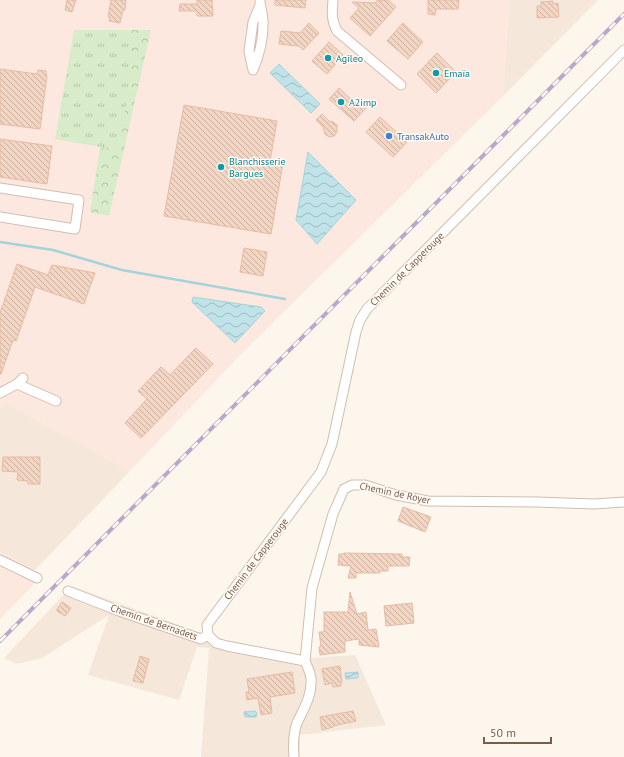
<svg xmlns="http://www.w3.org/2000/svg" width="624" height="757" viewBox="0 0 624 757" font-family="'PT Sans',sans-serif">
  <defs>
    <pattern id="grass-tufts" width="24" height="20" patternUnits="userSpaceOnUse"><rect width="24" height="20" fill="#d8ecc9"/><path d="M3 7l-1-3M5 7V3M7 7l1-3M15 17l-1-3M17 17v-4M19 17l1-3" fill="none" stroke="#b4c2a5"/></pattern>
    <pattern id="forest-crowns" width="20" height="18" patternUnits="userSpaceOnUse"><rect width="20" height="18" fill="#d8ecc9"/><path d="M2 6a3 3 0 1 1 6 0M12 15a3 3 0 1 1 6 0" fill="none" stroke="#b4c2a5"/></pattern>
    <pattern id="water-waves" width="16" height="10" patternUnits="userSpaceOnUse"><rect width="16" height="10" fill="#bfe3e8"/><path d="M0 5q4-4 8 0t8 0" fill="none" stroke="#a0bbbe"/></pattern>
    <pattern id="building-back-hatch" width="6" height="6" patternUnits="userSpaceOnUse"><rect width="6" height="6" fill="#f3d5c3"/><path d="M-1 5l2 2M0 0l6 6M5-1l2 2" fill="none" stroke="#cab0a1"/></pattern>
  </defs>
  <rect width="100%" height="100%" fill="#fdf6ec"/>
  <!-- residential -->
  <path fill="#f5e8da" d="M 509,0 L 598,0 L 503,96 Z
    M 6,403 L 130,471 L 35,570 L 0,552 L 0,408 Z
    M 72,586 L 217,639 L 310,658 L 355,655 L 386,725 L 300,735 L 300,757 L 201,757 L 209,648 L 197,647 L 179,700 L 88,675 L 109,615 L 42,658 L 16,664 L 4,658 Z"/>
  <!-- commercial -->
  <path fill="#fde8e0" d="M 0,0 L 509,0 L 503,96 L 243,352 L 130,471 L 6,403 L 0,408 Z
    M 0,552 L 35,570 L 34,584 L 0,619 Z"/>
  <!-- grass -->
  <path fill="url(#grass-tufts)" d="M 74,30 L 130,30 L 130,87 L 117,150 L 55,139 Z"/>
  <!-- forest -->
  <path fill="url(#forest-crowns)" d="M 130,30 L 151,30 L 109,216 L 90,212 L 100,147 L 117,149 L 130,87 Z"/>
  <!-- water -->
  <path fill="url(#water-waves)" stroke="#a5d3da" d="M 279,64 L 320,104 L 311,113 L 270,73 Z
    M 308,152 L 356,200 L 317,244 L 296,220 Z
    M 193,297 L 261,307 L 265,311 L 235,343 L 192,302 Z
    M 358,672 L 358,678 L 346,679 L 345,673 Z
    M 255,711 L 257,713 L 256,717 L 245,717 L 244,712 Z"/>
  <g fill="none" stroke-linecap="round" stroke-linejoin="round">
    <!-- stream -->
    <path stroke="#a5d3da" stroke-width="2.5" d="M 0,242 L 53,250 L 122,270 L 285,299"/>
  </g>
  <!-- building -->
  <path fill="url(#building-back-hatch)" stroke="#e6bba3" d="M 67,0 L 76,0 L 72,12 L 65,10 Z
    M 111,0 L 126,0 L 125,10 L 123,10 L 120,23 L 109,21 L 110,17 L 108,17 Z
    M 197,0 L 212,0 L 213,16 L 197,16 L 197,11 L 179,11 L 180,4 L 197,4 Z
    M 275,0 L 306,0 L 305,8 L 275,5 Z
    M 384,0 L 388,0 L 396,7 L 370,36 L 350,18 L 359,8 L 352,2 L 376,3 L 376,1 Z
    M 428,0 L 459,0 L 458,9 L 436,9 L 435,15 L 428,14 Z
    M 553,1 L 553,4 L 558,3 L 559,17 L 537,18 L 537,6 L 541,6 L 541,2 Z
    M 309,23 L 319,33 L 303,50 L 299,46 L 279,44 L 281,31 L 300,33 Z
    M 403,23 L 423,42 L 408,59 L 387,41 Z
    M 329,42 L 343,55 L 327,74 L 312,61 Z
    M 437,53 L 456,72 L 436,93 L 417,74 Z
    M 0,69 L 37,74 L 38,70 L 46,71 L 46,75 L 47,75 L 40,129 L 0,124 Z
    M 339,88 L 355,103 L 359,98 L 368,106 L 354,121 L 329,99 Z
    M 184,105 L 277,121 L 270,161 L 283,163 L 271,234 L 164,216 Z
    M 322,114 L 329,121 L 333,122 L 337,125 L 337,132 L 334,136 L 329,137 L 325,134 L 323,127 L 316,120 Z
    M 380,117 L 407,142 L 393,157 L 366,132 Z
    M 0,139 L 52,146 L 47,184 L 0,177 Z
    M 244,248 L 267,252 L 263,276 L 240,272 Z
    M 17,264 L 48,275 L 52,265 L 95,273 L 84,304 L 35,287 L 16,341 L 13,340 L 1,374 L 0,374 L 0,313 Z
    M 196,348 L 213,364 L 141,438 L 125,423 L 147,399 L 138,391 L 161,367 L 170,375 Z
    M 3,457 L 40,457 L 40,484 L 28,484 L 28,481 L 17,480 L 18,472 L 2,471 Z
    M 403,507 L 431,517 L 425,532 L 398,521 Z
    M 344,553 L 402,554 L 402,557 L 410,557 L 409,566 L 388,566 L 388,571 L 380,571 L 380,573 L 356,573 L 356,578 L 348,578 L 351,566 L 338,565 L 339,554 L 344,554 Z
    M 350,592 L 357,614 L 366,612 L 368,630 L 376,629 L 379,647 L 359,645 L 359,639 L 345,641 L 345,652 L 320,655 L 319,647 L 321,646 L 319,632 L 324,632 L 324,612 L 348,612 Z
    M 62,602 L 71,608 L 65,616 L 57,611 L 57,609 Z
    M 412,603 L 414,623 L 386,626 L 384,606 Z
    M 140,656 L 149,659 L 143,683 L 133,681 Z
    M 340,666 L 342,682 L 341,682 L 341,686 L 333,687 L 332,683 L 325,685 L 322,669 Z
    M 292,672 L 295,693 L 270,697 L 272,713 L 261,715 L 258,698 L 247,700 L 246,692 L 249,692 L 247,679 Z
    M 353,711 L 356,721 L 333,726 L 333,727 L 322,730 L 320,717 Z"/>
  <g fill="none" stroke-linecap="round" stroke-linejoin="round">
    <!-- minor casing -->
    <g stroke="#d1beb0" stroke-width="11">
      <path id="minor" d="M 333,0 C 332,12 331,20 337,31 L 401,85
        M 260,5 L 253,22 L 249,51 L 253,70 C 259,56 263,41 263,25 C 264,16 260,9 260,0
        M 0,188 L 79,200 L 75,229 L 0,217
        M 17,384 L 56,401
        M 0,393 L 17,384 L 23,378
        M 0,560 L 37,578
        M 68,591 L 119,611 L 201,639 L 208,635 L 216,643 L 227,646 L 305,661 C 307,667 311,673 311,679 C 312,696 304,708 297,723 C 293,734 293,746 294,757
        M 208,635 L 207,625 L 321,472 L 332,444 L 356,332 L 360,320 L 367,309 L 624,50
        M 305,661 L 312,588 L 333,514 L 344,489 L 352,485 L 365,485 L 396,495 L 428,501 L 536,502 L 594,504 L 624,502"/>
    </g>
    <!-- minor -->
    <use href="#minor" stroke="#fff" stroke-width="9"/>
    <!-- rail casing -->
    <g stroke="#b9a8c9" stroke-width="4">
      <path id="rail" d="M 0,641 L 624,14"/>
    </g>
    <!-- rail -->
    <use href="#rail" stroke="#fffaf3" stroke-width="2.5" stroke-dasharray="8" stroke-linecap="butt"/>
  </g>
  <!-- markers -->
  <g fill="#0f9aa8" stroke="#fffaf3" stroke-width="1.5">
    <circle cx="328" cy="58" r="4"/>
    <circle cx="436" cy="73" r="4"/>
    <circle cx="341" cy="102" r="4"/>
    <circle cx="221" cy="167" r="4"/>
  </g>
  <circle fill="#3f7fe0" stroke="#fffaf3" stroke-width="1.5" cx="389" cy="136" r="4"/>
  <g text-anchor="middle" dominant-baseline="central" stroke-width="3" stroke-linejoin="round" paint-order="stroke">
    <!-- culture labels -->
    <g font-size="10" fill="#0d838f" stroke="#fffaf3" text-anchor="start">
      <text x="336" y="58">Agileo</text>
      <text x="444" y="73">Emaïa</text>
      <text x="349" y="102">A2imp</text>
      <text x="229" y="161">Blanchisserie<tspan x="229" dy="12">Bargues</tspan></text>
    </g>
    <!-- shop labels -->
    <g font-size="10" fill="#366cbe" stroke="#fffaf3" text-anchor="start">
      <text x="397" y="136">TransakAuto</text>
    </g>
    <!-- street labels -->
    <g font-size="10" fill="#7a5c4d" stroke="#fffaf3">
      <text transform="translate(407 269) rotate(-45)">Chemin de Capperouge</text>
      <text transform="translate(395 493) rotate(12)">Chemin de Royer</text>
      <text transform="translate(256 559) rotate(-53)">Chemin de Capperouge</text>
      <text transform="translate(154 622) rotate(19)">Chemin de Bernadets</text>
    </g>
  </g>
  <!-- scale -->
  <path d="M484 737v6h67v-6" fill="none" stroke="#7a5c4d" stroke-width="2"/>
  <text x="490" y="737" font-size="12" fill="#7a5c4d" stroke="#fffaf3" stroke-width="3" paint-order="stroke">50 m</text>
</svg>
